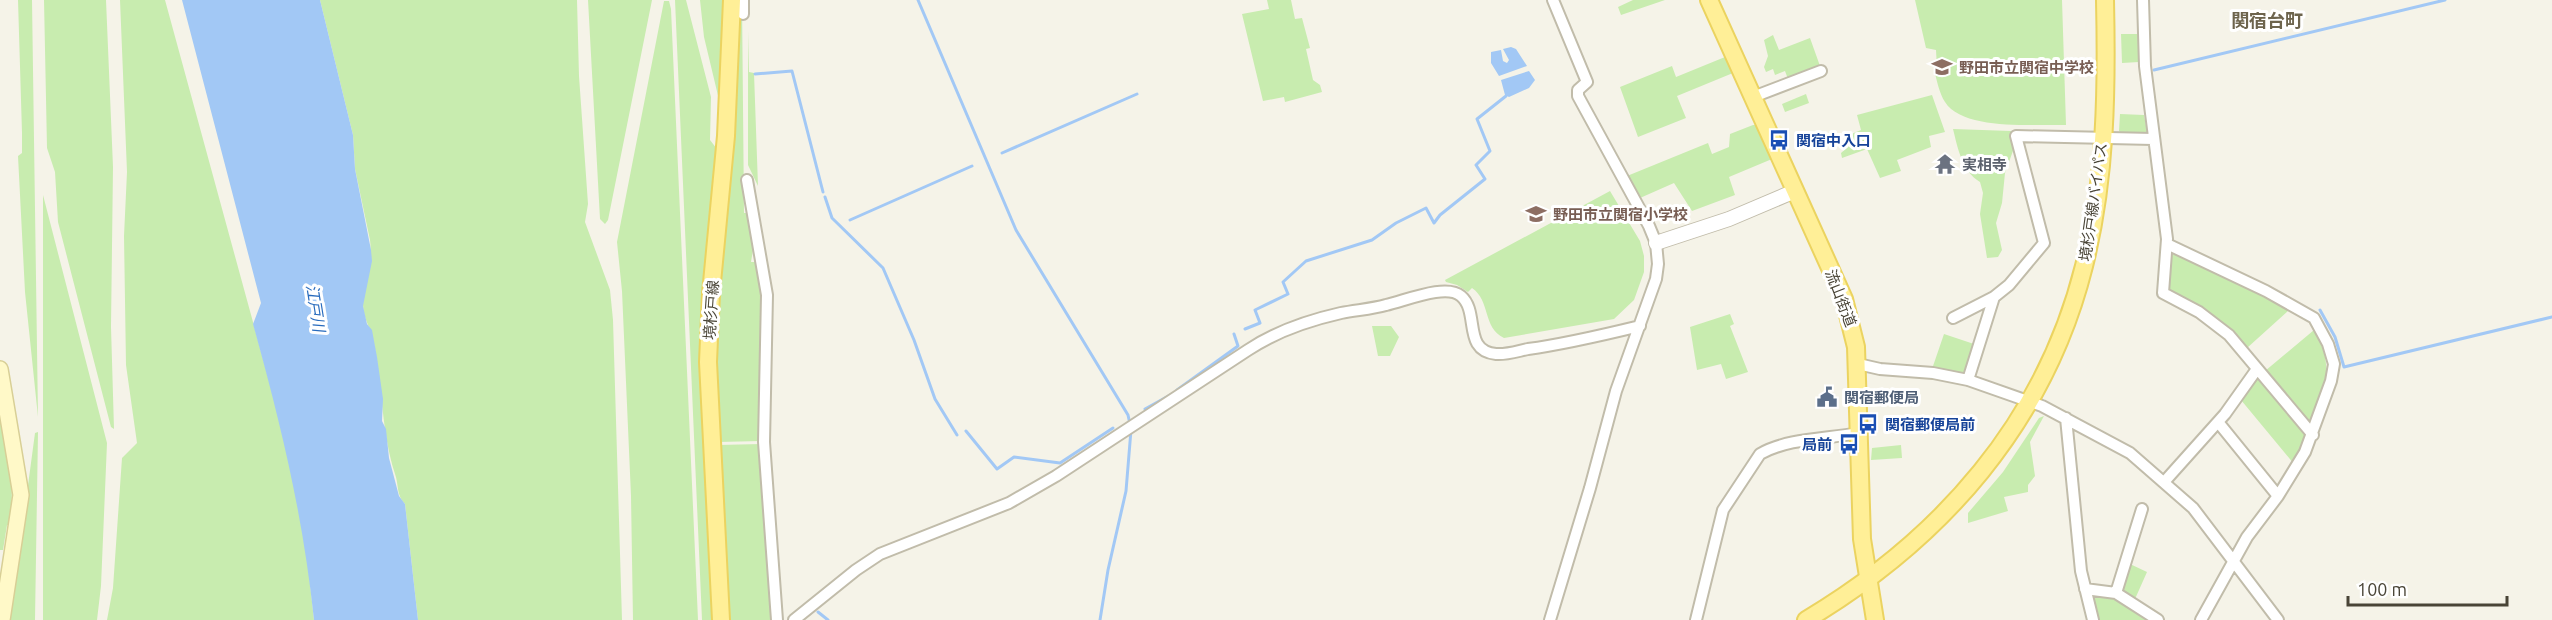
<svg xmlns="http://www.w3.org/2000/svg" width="2552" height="620" viewBox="0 0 2552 620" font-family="Ubuntu,'Noto Sans JP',sans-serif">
  <rect width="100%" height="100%" fill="#f5f3e8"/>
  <!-- green -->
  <path fill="#c8ecaf" d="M 18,0 L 32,0 L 38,417 L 25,292 L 18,156 L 22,153 L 22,133 Z
    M 44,0 L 106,0 L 113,167 L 111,327 L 114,429 L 111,427 L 58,222 L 55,172 L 47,148 Z
    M 120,0 L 165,0 L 274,399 L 297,494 L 306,547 L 314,620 L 107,620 L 113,588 L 122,458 L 137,443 L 126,365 L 124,236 L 127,172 Z
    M 320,0 L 577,0 L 579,76 L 588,204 L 585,222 L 610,290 L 613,320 L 622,620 L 418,620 L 405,504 C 396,495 399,485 395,474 C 381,429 383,390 374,344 C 372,330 363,319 363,305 C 363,283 373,262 370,240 L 355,169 L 353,135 Z
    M 588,0 L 652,0 L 608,220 L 605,224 L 600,219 Z
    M 675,0 L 686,0 L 711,97 L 710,140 L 720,153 L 716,193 L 714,620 L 702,620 Z
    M 700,0 L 727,0 L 720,104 L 704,37 Z
    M 738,0 L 742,0 L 744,213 L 750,213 L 754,244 L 751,262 L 758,262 L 764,308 L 761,441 L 718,442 L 715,349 L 730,179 Z
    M 1267,0 L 1291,0 L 1295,19 L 1302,18 L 1310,48 L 1306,49 L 1313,80 L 1320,85 L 1322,92 L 1285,102 L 1284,97 L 1263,101 L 1242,14 L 1269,9 Z
    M 1633,0 L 1665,0 L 1621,15 L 1618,7 Z
    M 1915,0 L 2062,0 L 2066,125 C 2035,124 1963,131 1945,102 C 1939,93 1937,80 1934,70 L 1937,68 L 1936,50 L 1926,48 Z
    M 664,1 L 669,1 L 671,9 L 698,620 L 633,620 L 631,496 L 622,291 L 617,242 Z
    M 748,31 L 749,72 L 754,73 L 758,186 L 748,165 Z
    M 2121,34 L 2139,34 L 2139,62 L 2122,63 Z
    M 1773,35 L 1779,50 L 1810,38 L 1820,66 L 1788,79 L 1785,71 L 1775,75 L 1773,69 L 1766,72 L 1764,67 L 1768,56 L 1764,40 Z
    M 1725,57 L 1733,73 L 1677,96 L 1686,118 L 1638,137 L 1620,87 L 1672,66 L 1676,77 Z
    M 1806,94 L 1809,103 L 1785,112 L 1782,104 Z
    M 1932,95 L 1945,132 L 1929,136 L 1931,147 L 1897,160 L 1901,171 L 1880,178 L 1867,149 L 1842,158 L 1841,153 L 1848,147 L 1844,137 L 1861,130 L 1857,115 Z
    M 2120,114 L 2144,115 L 2147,131 L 2144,135 L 2123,135 L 2119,131 Z
    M 1753,125 L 1756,125 L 1772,159 L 1729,177 L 1735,195 L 1692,211 L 1674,183 L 1640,198 L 1627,176 L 1708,143 L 1712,154 L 1729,147 L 1730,134 Z
    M 1953,129 L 2011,131 L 2014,148 L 2005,173 L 2002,203 L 1996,223 L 2002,250 L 1998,257 L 1987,258 L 1980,214 L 1983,193 L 1980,182 C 1962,171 1958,149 1953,129 Z
    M 1610,191 L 1640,241 L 1644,256 L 1644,272 L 1634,300 L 1614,319 L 1504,338 C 1482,327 1491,301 1472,288 L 1468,292 L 1457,285 L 1446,282 L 1445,280 Z
    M 43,195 L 107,443 L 101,586 L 97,620 L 43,620 Z
    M 2175,254 L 2279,304 L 2289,310 L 2247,348 L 2218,319 L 2170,291 L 2168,287 L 2170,256 Z
    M 1730,314 L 1734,324 L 1730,326 L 1748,372 L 1726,379 L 1721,364 L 1697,370 L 1690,327 Z
    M 1372,326 L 1391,326 L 1399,337 L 1390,356 L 1378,356 Z
    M 2314,330 C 2335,366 2325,384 2314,420 L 2307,422 L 2265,371 Z
    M 1944,334 L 1974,344 L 1965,371 L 1960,374 L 1932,369 Z
    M 2261,379 L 2306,435 L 2307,440 L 2294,464 L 2241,400 L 2256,380 Z
    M 0,411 C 9,454 15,481 10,526 L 7,525 L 3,550 L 0,550 Z
    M 2044,416 L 2030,442 L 2035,476 L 2028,485 L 2028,492 L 2004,497 L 2008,511 L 1968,523 L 1968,513 L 2003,472 L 2039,418 Z
    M 38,432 L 35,620 L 10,620 L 35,433 Z
    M 761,444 L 773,620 L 727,620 L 718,445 Z
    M 1901,445 L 1902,458 L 1871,460 L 1872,448 Z
    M 2130,564 L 2147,572 L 2135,599 L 2122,589 Z
    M 2095,594 L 2111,596 L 2149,620 L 2097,620 L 2092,597 Z"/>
  <!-- water -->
  <path fill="#a2c8f5" d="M 182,0 L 320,0 L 353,135 L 355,169 L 371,250 L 372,261 L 363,306 L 367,324 L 372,330 L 377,357 L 383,399 L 382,421 L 386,429 L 389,458 L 399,496 L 405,504 L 418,620 L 314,620 C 303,515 281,425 253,324 L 261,303 Z
    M 1511,47 L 1516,49 L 1527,66 L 1499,76 L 1491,63 L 1491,52 L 1501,50 L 1503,61 L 1507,63 L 1509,60 L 1503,49 Z
    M 1529,71 L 1535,80 L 1529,88 L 1509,97 L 1505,95 L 1501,80 Z"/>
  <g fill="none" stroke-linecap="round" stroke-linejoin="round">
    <!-- stream -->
    <path stroke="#a2c8f5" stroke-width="3" d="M 918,0 L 1016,230 L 1128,415 L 1130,424
      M 2154,70 L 2445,0
      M 755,74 L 792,71 L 823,192
      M 1002,153 L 1137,94
      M 825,197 L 832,218 L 883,268 L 914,340 L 935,399 L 957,435
      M 850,220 L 972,166
      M 2320,310 L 2335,337 L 2344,367 L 2552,317
      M 1245,329 L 1260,323 L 1255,310 L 1288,294 L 1283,282 L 1306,261 L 1372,240 L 1396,223 L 1426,208 L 1434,223 L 1440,215 L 1485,179 L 1476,165 L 1490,151 L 1477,119 L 1506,96
      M 1177,390 L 1238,346 L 1234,334
      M 1145,409 L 1172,394
      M 966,431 L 997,469 L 1014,457 L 1060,463 L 1113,428
      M 818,612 L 828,620
      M 1100,620 L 1108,570 L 1126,491 L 1131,430"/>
    <!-- minor casing -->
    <g stroke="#c1bcaa" stroke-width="14">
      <path id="minor" d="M 2143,0 L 2145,66 L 2167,239 L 2163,293 L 2199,312 L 2229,335 L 2313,435
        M 743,14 L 743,0
        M 1753,97 L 1821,71
        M 747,180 L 767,295 L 764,442 L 777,620
        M 2167,244 L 2266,291 L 2314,318 L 2328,344 L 2334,364 L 2331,381 L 2305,452 L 2278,496 L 2247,537 L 2201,620
        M 1953,318 L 1994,297 L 2009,285 L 2044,243 L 2016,136 L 2153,139
        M 1858,364 L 1880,369 L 1933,373 L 1968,380 L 2042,406 L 2130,453 L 2193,508 L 2278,620
        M 1968,380 L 1994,297
        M 2066,418 L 2081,571 L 2093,620
        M 2218,422 L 2278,496
        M 2165,481 L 2225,414 L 2257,369
        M 2085,589 L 2116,593 L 2158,620
        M 2116,593 L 2142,509
        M 794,620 L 856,570 L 880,554 L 1009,503 L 1056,476 L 1248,350 C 1275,332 1310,320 1341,313 C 1356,310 1372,309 1386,305 C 1405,301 1446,283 1461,296 C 1480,312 1462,351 1496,354 C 1506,355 1518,351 1528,349 C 1566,344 1603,335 1640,326
        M 1550,620 L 1590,488 L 1616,391 L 1656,279 L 1658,264 L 1656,243 L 1649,226 L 1578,96 L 1578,90 L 1587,82 L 1553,0
        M 1696,620 L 1723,510 L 1760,454 C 1788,438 1827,439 1858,433"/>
    </g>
    <!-- tertiary casing -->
    <g stroke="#c1bcaa" stroke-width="16">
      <path id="tertiary" d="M 1656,243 L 1729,219 L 1795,191"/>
    </g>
    <!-- secondary casing -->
    <g stroke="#d8cf96" stroke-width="18">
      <path id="secondary" d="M 0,369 L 21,495 L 2,620"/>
    </g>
    <!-- primary casing -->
    <g stroke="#ebd360" stroke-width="20">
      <path id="primary" d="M 1709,0 L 1844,299 L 1856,347 L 1862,539 L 1875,620
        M 721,620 L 708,362 L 711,293 L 726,136 L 732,0
        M 1806,620 C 1942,539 2045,422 2084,266 C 2106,179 2107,89 2105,0"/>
    </g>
    <!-- minor -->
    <use href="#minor" stroke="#fff" stroke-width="10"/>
    <!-- tertiary -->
    <use href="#tertiary" stroke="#fff" stroke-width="14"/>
    <!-- secondary -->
    <use href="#secondary" stroke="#fff9c8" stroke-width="15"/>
    <!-- primary -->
    <use href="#primary" stroke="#ffef97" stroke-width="16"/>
  </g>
  <!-- icons -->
  <defs>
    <g id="school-bare" transform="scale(1.62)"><path d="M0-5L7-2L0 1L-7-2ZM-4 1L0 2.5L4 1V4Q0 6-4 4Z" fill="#8d6e63" stroke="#fff" stroke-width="2.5" paint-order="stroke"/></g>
    <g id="bus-bare" transform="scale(1.62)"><path d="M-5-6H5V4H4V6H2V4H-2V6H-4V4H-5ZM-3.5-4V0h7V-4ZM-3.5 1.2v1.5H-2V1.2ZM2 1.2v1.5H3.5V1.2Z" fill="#1a4fb4" stroke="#fff" stroke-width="2.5" paint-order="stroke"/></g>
    <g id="temple-bare" transform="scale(1.62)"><path d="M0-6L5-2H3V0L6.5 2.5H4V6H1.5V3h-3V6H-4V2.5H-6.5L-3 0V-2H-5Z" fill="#6b7280" stroke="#fff" stroke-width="2.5" paint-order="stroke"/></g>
    <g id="civic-bare" transform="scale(1.62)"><path d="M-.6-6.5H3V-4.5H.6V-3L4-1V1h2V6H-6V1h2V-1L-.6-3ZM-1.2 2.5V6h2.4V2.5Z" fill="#5c6f8a" stroke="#fff" stroke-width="2.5" paint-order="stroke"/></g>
  </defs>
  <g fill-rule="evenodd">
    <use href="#school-bare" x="1942" y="67"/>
    <use href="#bus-bare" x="1779" y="140"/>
    <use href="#temple-bare" x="1945" y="164"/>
    <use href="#school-bare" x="1536" y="214"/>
    <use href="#civic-bare" x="1827" y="397"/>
    <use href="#bus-bare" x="1868" y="424"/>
    <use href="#bus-bare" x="1849" y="444"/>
  </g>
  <g text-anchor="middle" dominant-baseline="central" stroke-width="6" stroke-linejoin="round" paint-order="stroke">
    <!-- education labels -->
    <g font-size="15" font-weight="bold" fill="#785e54" stroke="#fff" text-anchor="start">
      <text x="1959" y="67">野田市立関宿中学校</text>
      <text x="1553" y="214">野田市立関宿小学校</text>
    </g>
    <!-- transit labels -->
    <g font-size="15" font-weight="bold" fill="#164399" stroke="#fff" text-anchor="start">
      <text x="1796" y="140">関宿中入口</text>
      <text x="1885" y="424">関宿郵便局前</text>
      <text x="1832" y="444" text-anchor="end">局前</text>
    </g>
    <!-- worship labels -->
    <g font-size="15" font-weight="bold" fill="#5b616d" stroke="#fff" text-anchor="start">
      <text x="1962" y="164">実相寺</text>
    </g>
    <!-- street labels -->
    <g font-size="15" fill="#494436" stroke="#fff">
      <text transform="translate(2093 202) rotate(-82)">境杉戸線バイパス</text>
      <text transform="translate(1841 298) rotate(69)">流山街道</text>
      <text transform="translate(711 310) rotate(-86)">境杉戸線</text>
    </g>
    <!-- service labels -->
    <g font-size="15" font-weight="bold" fill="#4e5e75" stroke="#fff" text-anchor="start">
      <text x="1844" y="397">関宿郵便局</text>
    </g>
    <!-- water labels -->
    <g font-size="16" font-style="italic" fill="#286bbd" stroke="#fff">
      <text transform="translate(316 308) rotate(81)">江戸川</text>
    </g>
    <!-- quarter labels -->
    <g font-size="18" font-weight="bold" fill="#6d644d" stroke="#fff">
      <text x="2267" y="20">関宿台町</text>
    </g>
  </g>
  <!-- scale -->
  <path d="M2348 596v9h159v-9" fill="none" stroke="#494436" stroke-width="3"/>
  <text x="2357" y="596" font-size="18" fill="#494436" stroke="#ffffff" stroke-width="4.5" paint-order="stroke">100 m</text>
</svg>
